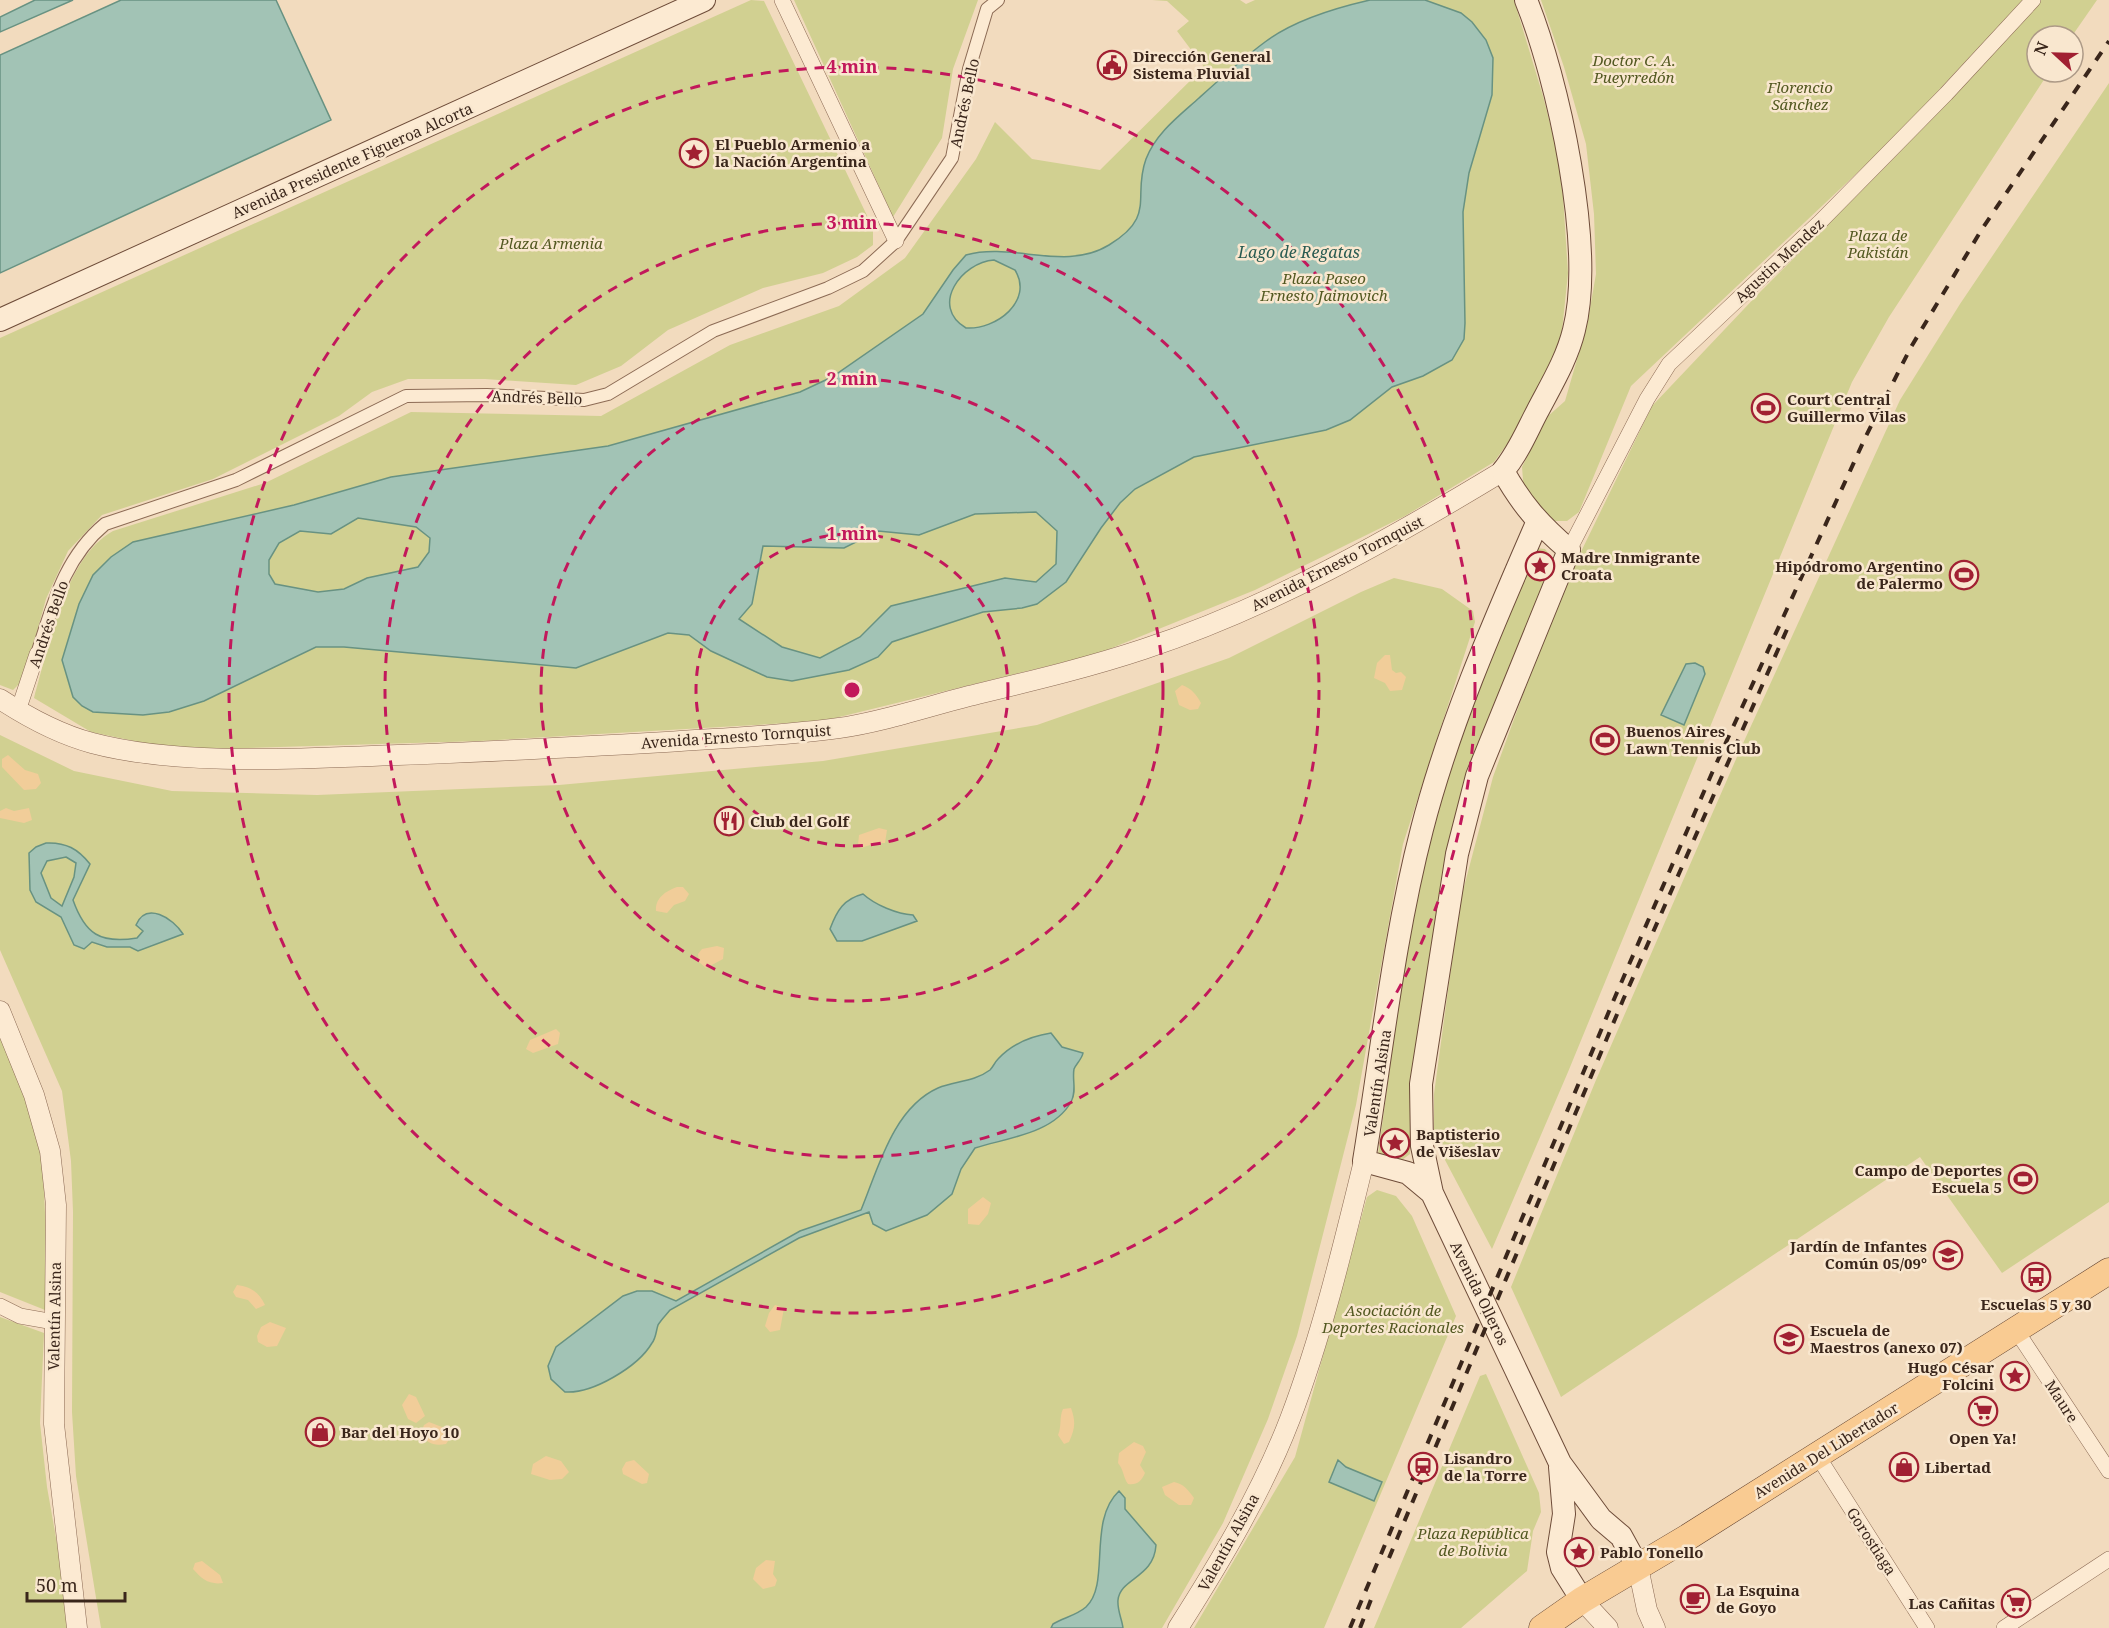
<svg xmlns="http://www.w3.org/2000/svg" width="2109" height="1628" viewBox="0 0 2109 1628" font-family="'Noto Serif',serif">
  <rect width="100%" height="100%" fill="#f2dbbe"/>
  <!-- green -->
  <path fill="#d1d091" d="M 751,0 L 764,1 L 873,228 L 873,245 L 857,257 L 823,273 L 763,288 L 668,330 L 621,366 L 576,385 L 485,379 L 408,379 L 372,392 L 339,416 L 213,479 L 102,515 L 68,551 L 46,599 L 24,679 L 13,690 L 0,685 L 0,338 Z
    M 794,0 L 978,0 L 953,69 L 942,138 L 893,217 Z
    M 1152,0 L 1240,0 L 1246,4 L 1255,0 L 1514,0 L 1543,96 L 1557,151 L 1563,196 L 1568,273 L 1562,331 L 1557,354 L 1524,421 L 1494,462 L 1405,516 L 1255,590 L 1097,654 L 823,721 L 480,741 L 213,749 L 153,745 L 91,732 L 34,698 C 49,647 64,558 113,531 L 265,483 L 411,412 L 601,416 L 730,345 L 839,306 L 905,258 L 976,159 L 995,122 L 1032,159 L 1100,170 L 1204,67 L 1177,31 L 1189,21 L 1167,1 Z
    M 1541,0 L 2023,0 L 1893,139 L 1631,386 L 1579,512 L 1567,521 L 1555,521 L 1547,517 L 1524,490 L 1523,480 L 1522,467 L 1547,417 L 1565,401 L 1587,325 L 1596,274 L 1594,214 L 1586,144 L 1564,67 Z
    M 2040,0 L 2097,0 L 2072,36 L 2037,36 L 2037,72 L 2049,72 L 1889,317 L 1852,382 L 1568,1072 L 1492,1249 L 1445,1160 L 1434,1130 L 1434,1094 L 1460,902 L 1493,777 L 1557,601 L 1652,406 L 1761,291 L 1898,154 Z
    M 2109,83 L 2109,1202 L 2002,1273 L 1920,1157 L 1561,1397 L 1511,1287 L 1596,1080 L 1740,750 L 1900,400 L 1960,304 Z
    M 1536,548 L 1545,549 L 1556,563 L 1512,669 L 1413,1084 L 1410,1154 L 1402,1160 L 1378,1154 C 1393,1052 1404,942 1428,843 C 1452,746 1492,652 1527,559 Z
    M 1394,578 L 1442,589 L 1473,611 L 1475,622 L 1403,844 L 1356,1105 L 1297,1336 L 1268,1419 L 1223,1523 L 1162,1628 L 101,1628 L 76,1476 L 72,1412 L 73,1212 L 71,1161 L 62,1091 L 0,950 L 0,735 L 74,771 L 172,791 L 317,795 L 559,785 L 823,761 L 1037,725 L 1229,658 L 1361,592 Z
    M 0,1032 L 27,1102 L 42,1150 L 47,1255 L 45,1310 L 0,1292 Z
    M 1377,1190 L 1396,1196 L 1412,1216 L 1456,1316 L 1324,1628 L 1194,1628 L 1295,1457 L 1367,1197 Z
    M 0,1317 L 44,1333 L 40,1423 L 47,1487 L 72,1628 L 0,1628 Z
    M 1486,1374 L 1539,1493 L 1541,1512 L 1533,1531 L 1527,1571 L 1461,1628 L 1374,1628 L 1480,1376 Z"/>
  <!-- sand -->
  <path fill="#f1cd99" d="M 1385,655 L 1390,655 L 1392,670 L 1396,673 L 1401,672 L 1406,677 L 1402,690 L 1390,691 L 1385,683 L 1374,678 L 1377,663 Z
    M 1182,685 C 1192,689 1196,694 1201,703 L 1198,709 L 1190,710 L 1179,705 L 1175,691 Z
    M 8,755 L 25,770 L 38,774 L 41,783 L 36,789 L 24,790 L 2,767 L 2,759 Z
    M 6,808 L 14,811 L 29,808 L 32,820 L 24,823 L 0,818 L 0,811 Z
    M 879,828 L 887,830 L 885,843 L 876,843 L 861,848 L 858,845 L 859,835 Z
    M 677,887 L 683,887 L 689,894 L 685,901 L 674,905 L 667,913 L 656,911 C 655,898 666,891 677,887 Z
    M 717,946 L 724,948 L 723,959 L 706,968 L 699,962 L 698,954 L 702,949 Z
    M 556,1029 L 560,1033 L 558,1044 L 533,1053 L 526,1049 L 530,1040 Z
    M 983,1197 L 991,1203 L 988,1214 L 979,1225 L 968,1224 L 968,1209 Z
    M 237,1285 C 251,1287 259,1292 265,1305 L 256,1309 L 248,1300 L 236,1297 L 233,1292 Z
    M 775,1305 L 784,1308 L 780,1330 L 770,1332 L 765,1326 L 769,1313 Z
    M 270,1322 L 286,1328 L 277,1346 L 267,1347 L 258,1342 L 257,1336 L 261,1327 Z
    M 409,1394 L 416,1397 L 425,1416 L 416,1423 L 408,1419 L 402,1405 Z
    M 1071,1408 C 1076,1422 1075,1429 1069,1442 L 1064,1444 L 1058,1435 C 1062,1426 1059,1417 1063,1409 Z
    M 429,1422 L 447,1429 L 452,1435 L 446,1444 C 434,1446 427,1444 421,1433 L 424,1425 Z
    M 1134,1442 L 1143,1446 L 1146,1452 L 1140,1465 L 1145,1473 C 1141,1482 1137,1485 1128,1484 C 1123,1477 1124,1470 1118,1463 L 1119,1453 Z
    M 546,1456 L 561,1461 L 569,1472 L 562,1479 L 550,1480 L 531,1474 L 533,1464 Z
    M 634,1460 L 649,1474 L 647,1483 L 642,1484 L 623,1474 L 622,1469 L 626,1462 Z
    M 1174,1482 C 1184,1484 1188,1490 1194,1498 L 1191,1505 L 1179,1505 L 1165,1495 L 1162,1487 Z
    M 766,1560 L 775,1561 L 773,1574 L 777,1580 L 775,1586 L 763,1589 L 753,1579 L 756,1568 Z
    M 202,1561 L 220,1575 L 223,1583 C 209,1585 202,1579 193,1569 L 195,1563 Z"/>
  <!-- water -->
  <path fill="#a2c3b5" stroke="#689282" stroke-width="1.5" fill-rule="evenodd" d="M 35,0 L 73,0 L 0,32 L 0,17 Z
    M 121,0 L 276,0 L 331,120 L 0,273 L 0,55 Z
    M 1370,0 L 1425,0 L 1461,13 L 1472,22 L 1486,40 L 1493,58 L 1492,95 L 1469,173 L 1463,212 L 1465,323 L 1464,339 L 1452,360 L 1423,376 L 1392,387 L 1350,420 L 1326,430 L 1194,457 L 1135,489 L 1120,503 L 1101,528 L 1066,582 L 1037,604 L 1022,608 L 983,612 L 892,642 L 878,657 L 849,670 L 792,681 L 767,677 L 711,651 L 689,635 L 668,633 L 576,668 L 344,647 L 316,647 L 204,701 L 169,712 L 143,715 L 93,712 L 82,706 L 73,697 L 62,660 L 79,604 L 93,575 L 111,557 L 133,542 L 294,505 L 391,477 L 608,446 L 800,392 L 832,377 L 923,314 L 953,270 L 966,255 C 1013,242 1065,272 1109,245 C 1157,216 1132,197 1146,159 C 1156,133 1179,116 1199,98 C 1220,79 1242,59 1265,42 C 1294,20 1335,8 1370,0 ZM 994,260 L 1015,270 C 1034,301 996,330 966,328 C 929,306 962,262 994,260 ZM 1036,512 L 1057,531 L 1056,564 L 1036,582 L 1005,578 L 891,606 L 860,637 L 820,658 L 782,647 L 739,619 L 752,604 L 763,546 L 844,548 L 878,531 L 919,535 L 975,514 ZM 358,518 L 416,527 L 430,538 L 429,552 L 418,567 L 367,578 L 344,589 L 318,592 L 275,584 L 269,574 L 269,560 L 279,543 L 300,531 L 331,534 Z
    M 1695,663 L 1703,667 L 1705,674 L 1684,725 L 1661,715 L 1686,664 Z
    M 46,843 C 66,842 78,849 90,864 L 73,900 C 85,934 100,944 137,938 L 143,931 L 136,925 C 146,901 173,918 183,934 L 138,951 L 130,947 L 107,947 L 92,942 L 84,949 L 74,945 L 61,917 L 36,902 L 30,890 L 29,853 L 36,847 ZM 66,857 L 76,863 L 74,877 L 62,906 L 51,898 L 41,873 L 47,861 Z
    M 863,894 C 875,905 897,914 913,915 L 917,921 L 862,941 L 837,941 L 830,929 C 837,910 844,899 863,894 Z
    M 1051,1033 L 1062,1047 L 1083,1053 C 1082,1059 1076,1064 1074,1069 C 1072,1080 1077,1091 1071,1102 C 1053,1134 1006,1138 975,1148 L 961,1169 L 952,1194 L 927,1215 L 886,1231 L 873,1224 L 869,1212 L 799,1238 L 670,1310 C 666,1315 661,1320 658,1325 C 656,1331 656,1338 652,1343 C 638,1367 592,1394 565,1392 L 551,1379 L 548,1366 L 556,1347 L 623,1296 L 637,1291 L 652,1291 L 676,1301 L 800,1231 L 861,1210 C 878,1169 893,1108 938,1088 C 955,1081 974,1082 990,1070 C 993,1067 995,1062 998,1059 C 1012,1044 1032,1036 1051,1033 Z
    M 1338,1460 L 1346,1467 L 1382,1482 L 1374,1501 L 1329,1482 Z
    M 1119,1491 L 1125,1498 L 1125,1509 L 1156,1545 C 1154,1578 1120,1578 1118,1600 C 1117,1610 1122,1619 1123,1628 L 1051,1628 L 1053,1624 C 1063,1618 1077,1615 1086,1607 C 1111,1584 1087,1521 1119,1491 Z"/>
  <g fill="none" stroke-linecap="round" stroke-linejoin="round">
    <!-- pedestrian casing -->
    <g stroke="#8c6b55" stroke-width="14">
      <path id="pedestrian" d="M 37,654 C 53,605 64,558 105,524 L 236,480 L 406,396 L 487,395 L 584,400 L 608,394 L 713,331 L 828,288 L 863,271 L 896,241 L 952,158 L 969,69 L 987,9 L 998,0"/>
    </g>
    <!-- minor casing -->
    <g stroke="#8c6b55" stroke-width="16">
      <path id="minor" d="M 782,0 L 896,241
        M 1569,550 L 1647,399 L 1669,364 L 1820,222 L 1946,94 L 2033,0
        M 18,711 L 37,654
        M 0,1306 L 20,1316 L 54,1322
        M 2016,1330 L 2109,1471
        M 1817,1455 L 1927,1628
        M 2004,1628 L 2109,1559"/>
    </g>
    <!-- tertiary casing -->
    <g stroke="#8c6b55" stroke-width="21">
      <path id="tertiary" d="M 0,699 C 29,718 59,734 92,743 C 182,767 305,758 398,755 C 488,752 577,747 666,742 C 724,738 781,736 839,728 C 882,722 926,707 969,696 C 1027,682 1087,668 1144,649 C 1271,607 1389,540 1503,471
        M 0,1011 L 34,1095 L 50,1151 L 56,1205 L 54,1424 L 77,1628
        M 1638,1567 L 1647,1610 L 1655,1628
        M 1582,1600 L 1608,1628
        M 1178,1628 C 1220,1562 1262,1492 1290,1419 C 1322,1335 1343,1247 1364,1161"/>
    </g>
    <!-- secondary casing -->
    <g stroke="#6e4c39" stroke-width="24">
      <path id="secondary" d="M 0,320 L 704,0
        M 1537,523 C 1494,622 1449,724 1422,829 C 1394,937 1382,1050 1364,1161 L 1408,1173 L 1432,1193 L 1560,1463 L 1601,1519 L 1621,1536 L 1638,1567
        M 1432,1193 L 1422,1146 L 1421,1084 L 1457,854 L 1477,776 L 1569,550 C 1539,524 1522,505 1503,471 C 1518,453 1526,433 1537,412 C 1551,385 1567,359 1574,330 C 1595,247 1558,79 1526,0
        M 1560,1467 L 1564,1514 L 1558,1552 L 1562,1568 L 1582,1600"/>
    </g>
    <!-- primary casing -->
    <g stroke="#593a2a" stroke-width="27">
      <path id="primary" d="M 1542,1628 L 1582,1600 L 1688,1537 L 2109,1271"/>
    </g>
    <!-- pedestrian -->
    <use href="#pedestrian" stroke="#fcead2" stroke-width="12"/>
    <!-- minor -->
    <use href="#minor" stroke="#fcead2" stroke-width="15"/>
    <!-- tertiary -->
    <use href="#tertiary" stroke="#fcead2" stroke-width="20"/>
    <!-- secondary -->
    <use href="#secondary" stroke="#fcead2" stroke-width="22"/>
    <!-- primary -->
    <use href="#primary" stroke="#f9cb92" stroke-width="26"/>
    <!-- rail -->
    <path stroke="#3a261b" stroke-width="4" stroke-dasharray="10 10" stroke-linecap="butt" d="M 1389,1558 L 1623,1000 L 1788,627
      M 1350,1628 L 1615,997 L 1712,773 L 1866,436 L 1911,347 L 1982,229 L 2109,41
      M 1360,1628 L 1372,1597"/>
  </g>
  <!-- distance rings -->
  <g fill="none" stroke="#c2185b" stroke-width="3" stroke-dasharray="10 8">
    <circle cx="852" cy="690" r="156"/>
    <circle cx="852" cy="690" r="311"/>
    <circle cx="852" cy="690" r="467"/>
    <circle cx="852" cy="690" r="623"/>
  </g>
  <!-- icons -->
  <defs>
    <g id="civic-ring" transform="scale(1.5)"><circle r="9.5" fill="#f9e7cf" stroke="#a12032" stroke-width="1.5"/><path d="M-.6-6.5H3V-4.5H.6V-3L4-1V1h2V6H-6V1h2V-1L-.6-3ZM-1.2 2.5V6h2.4V2.5Z" fill="#a12032"/></g>
    <g id="sight-ring" transform="scale(1.5)"><circle r="9.5" fill="#f9e7cf" stroke="#a12032" stroke-width="1.5"/><path d="M0-6L1.8-2.2L6-1.7L2.9 1.2L3.7 5.4L0 3.3L-3.7 5.4L-2.9 1.2L-6-1.7L-1.8-2.2Z" fill="#a12032"/></g>
    <g id="stadium-ring" transform="scale(1.5)"><circle r="9.5" fill="#f9e7cf" stroke="#a12032" stroke-width="1.5"/><path d="M0-5a6.5 5 0 1 0 0 10a6.5 5 0 1 0 0-10ZM-3.5-1.8h7v3.6h-7Z" fill="#a12032"/></g>
    <g id="restaurant-ring" transform="scale(1.5)"><circle r="9.5" fill="#f9e7cf" stroke="#a12032" stroke-width="1.5"/><path d="M-5-6h1v4h1v-4h1v4h1v-4h1v5L-1.5 .5V6h-2V.5L-5-1ZM5-6V6H3V1.5H1.5Q1.5-4 5-6Z" fill="#a12032"/></g>
    <g id="school-ring" transform="scale(1.5)"><circle r="9.5" fill="#f9e7cf" stroke="#a12032" stroke-width="1.5"/><path d="M0-5L7-2L0 1L-7-2ZM-4 1L0 2.5L4 1V4Q0 6-4 4Z" fill="#a12032"/></g>
    <g id="bus-ring" transform="scale(1.5)"><circle r="9.5" fill="#f9e7cf" stroke="#a12032" stroke-width="1.5"/><path d="M-5-6H5V4H4V6H2V4H-2V6H-4V4H-5ZM-3.5-4V0h7V-4ZM-3.5 1.2v1.5H-2V1.2ZM2 1.2v1.5H3.5V1.2Z" fill="#a12032"/></g>
    <g id="university-ring" transform="scale(1.5)"><circle r="9.5" fill="#f9e7cf" stroke="#a12032" stroke-width="1.5"/><path d="M0-5L7-2L0 1L-7-2ZM-4 1L0 2.5L4 1V4Q0 6-4 4Z" fill="#a12032"/></g>
    <g id="supermarket-ring" transform="scale(1.5)"><circle r="9.5" fill="#f9e7cf" stroke="#a12032" stroke-width="1.5"/><path d="M-6-5.5h2.5l.6 2H6L4.5 2H-2.5L-4.4-4H-6ZM-1.5 3.2a1.3 1.3 0 1 0 .1 0ZM3 3.2a1.3 1.3 0 1 0 .1 0Z" fill="#a12032"/></g>
    <g id="shop-ring" transform="scale(1.5)"><circle r="9.5" fill="#f9e7cf" stroke="#a12032" stroke-width="1.5"/><path d="M-5-2.5h2.3a2.7 3.5 0 0 1 5.4 0H5L5.5 6h-11ZM-1.5-2.5h3a1.5 2.3 0 0 0-3 0Z" fill="#a12032"/></g>
    <g id="station-ring" transform="scale(1.5)"><circle r="9.5" fill="#f9e7cf" stroke="#a12032" stroke-width="1.5"/><path d="M-3-6H3Q5-6 5-4V2Q5 4 3 4L4.5 6H3L1.5 4h-3L-3 6H-4.5L-3 4Q-5 4-5 2V-4Q-5-6-3-6ZM-3.5-4v3h7v-3ZM-3.5 1v1.5H-2V1ZM2 1v1.5H3.5V1Z" fill="#a12032"/></g>
    <g id="cafe-ring" transform="scale(1.5)"><circle r="9.5" fill="#f9e7cf" stroke="#a12032" stroke-width="1.5"/><path d="M-5.5-4.5H6V0H3Q3 3.5 0 3.5H-2.5Q-5.5 3.5-5.5 0ZM3-3.2v2h1.7v-2ZM-6 4.5H4V6H-6Z" fill="#a12032"/></g>
  </defs>
  <g fill-rule="evenodd">
    <use href="#civic-ring" x="1112" y="65"/>
    <use href="#sight-ring" x="694" y="153"/>
    <use href="#stadium-ring" x="1766" y="408"/>
    <use href="#sight-ring" x="1540" y="566"/>
    <use href="#stadium-ring" x="1964" y="575"/>
    <use href="#stadium-ring" x="1605" y="740"/>
    <use href="#restaurant-ring" x="729" y="821"/>
    <use href="#sight-ring" x="1395" y="1143"/>
    <use href="#stadium-ring" x="2023" y="1179"/>
    <use href="#school-ring" x="1948" y="1255"/>
    <use href="#bus-ring" x="2036" y="1277"/>
    <use href="#university-ring" x="1789" y="1339"/>
    <use href="#sight-ring" x="2015" y="1376"/>
    <use href="#supermarket-ring" x="1983" y="1411"/>
    <use href="#shop-ring" x="320" y="1432"/>
    <use href="#station-ring" x="1423" y="1467"/>
    <use href="#shop-ring" x="1904" y="1467"/>
    <use href="#sight-ring" x="1579" y="1552"/>
    <use href="#cafe-ring" x="1695" y="1599"/>
    <use href="#supermarket-ring" x="2016" y="1603"/>
  </g>
  <g text-anchor="middle" dominant-baseline="central" stroke-width="5" stroke-linejoin="round" paint-order="stroke">
    <!-- poi labels -->
    <g font-size="15" font-weight="bold" fill="#3a261b" stroke="#f9e7cf" text-anchor="start">
      <text x="1133" y="56">Dirección General<tspan x="1133" dy="17">Sistema Pluvial</tspan></text>
      <text x="715" y="144">El Pueblo Armenio a<tspan x="715" dy="17">la Nación Argentina</tspan></text>
      <text x="1787" y="399">Court Central<tspan x="1787" dy="17">Guillermo Vilas</tspan></text>
      <text x="1561" y="557">Madre Inmigrante<tspan x="1561" dy="17">Croata</tspan></text>
      <text x="1943" y="566" text-anchor="end">Hipódromo Argentino<tspan x="1943" dy="17">de Palermo</tspan></text>
      <text x="1626" y="731">Buenos Aires<tspan x="1626" dy="17">Lawn Tennis Club</tspan></text>
      <text x="750" y="821">Club del Golf</text>
      <text x="1416" y="1134">Baptisterio<tspan x="1416" dy="17">de Višeslav</tspan></text>
      <text x="2002" y="1170" text-anchor="end">Campo de Deportes<tspan x="2002" dy="17">Escuela 5</tspan></text>
      <text x="1927" y="1246" text-anchor="end">Jardín de Infantes<tspan x="1927" dy="17">Común 05/09°</tspan></text>
      <text x="2036" y="1304" text-anchor="middle">Escuelas 5 y 30</text>
      <text x="1810" y="1330">Escuela de<tspan x="1810" dy="17">Maestros (anexo 07)</tspan></text>
      <text x="1994" y="1367" text-anchor="end">Hugo César<tspan x="1994" dy="17">Folcini</tspan></text>
      <text x="341" y="1432">Bar del Hoyo 10</text>
      <text x="1983" y="1438" text-anchor="middle">Open Ya!</text>
      <text x="1444" y="1458">Lisandro<tspan x="1444" dy="17">de la Torre</tspan></text>
      <text x="1925" y="1467">Libertad</text>
      <text x="1600" y="1552">Pablo Tonello</text>
      <text x="1716" y="1590">La Esquina<tspan x="1716" dy="17">de Goyo</tspan></text>
      <text x="1995" y="1603" text-anchor="end">Las Cañitas</text>
    </g>
    <!-- park labels -->
    <g font-size="15" font-style="italic" fill="#525820" stroke="#f9e7cf">
      <text x="1634" y="60">Doctor C. A.<tspan x="1634" dy="17">Pueyrredón</tspan></text>
      <text x="1800" y="87">Florencio<tspan x="1800" dy="17">Sánchez</tspan></text>
      <text x="1878" y="235">Plaza de<tspan x="1878" dy="17">Pakistán</tspan></text>
      <text x="551" y="243">Plaza Armenia</text>
      <text x="1324" y="278">Plaza Paseo<tspan x="1324" dy="17">Ernesto Jaimovich</tspan></text>
      <text x="1393" y="1310">Asociación de<tspan x="1393" dy="17">Deportes Racionales</tspan></text>
      <text x="1473" y="1533">Plaza República<tspan x="1473" dy="17">de Bolivia</tspan></text>
    </g>
    <!-- street labels -->
    <g font-size="15" fill="#3a261b" stroke="#f9e7cf">
      <text transform="translate(964 103) rotate(-78)">Andrés Bello</text>
      <text transform="translate(352 160) rotate(-24)">Avenida Presidente Figueroa Alcorta</text>
      <text transform="translate(1779 260) rotate(-43)">Agustin Mendez</text>
      <text transform="translate(537 397) rotate(2)">Andrés Bello</text>
      <text transform="translate(1337 563) rotate(-27)">Avenida Ernesto Tornquist</text>
      <text transform="translate(48 624) rotate(-71)">Andrés Bello</text>
      <text transform="translate(736 736) rotate(-4)">Avenida Ernesto Tornquist</text>
      <text transform="translate(1377 1083) rotate(-81)">Valentín Alsina</text>
      <text transform="translate(1480 1293) rotate(64)">Avenida Olleros</text>
      <text transform="translate(54 1316) rotate(-89)">Valentín Alsina</text>
      <text transform="translate(2062 1401) rotate(57)">Maure</text>
      <text transform="translate(1826 1450) rotate(-32)">Avenida Del Libertador</text>
      <text transform="translate(1872 1541) rotate(57)">Gorostiaga</text>
      <text transform="translate(1228 1542) rotate(-61)">Valentín Alsina</text>
    </g>
    <!-- water labels -->
    <g font-size="16" font-style="italic" fill="#295b51" stroke="#f9e7cf">
      <text x="1299" y="252">Lago de Regatas</text>
    </g>
  </g>
  <circle cx="852" cy="690" r="9" fill="#c2185b" stroke="#f9e7cf" stroke-width="3"/>
  <g font-size="18" text-anchor="middle" font-weight="bold" fill="#c2185b" stroke="#f9e7cf" stroke-width="5" stroke-linejoin="round" paint-order="stroke">
    <text x="852" y="73">4 min</text>
    <text x="852" y="229">3 min</text>
    <text x="852" y="385">2 min</text>
    <text x="852" y="540">1 min</text>
  </g>
  <!-- north arrow -->
  <g transform="translate(2055 54) rotate(292)"><circle r="28" fill="#f9e7cf" stroke="#ad9a87" stroke-width="1.5"/>
  <path d="M0-4.5L10 22L0 15L-10 22Z" fill="#a12032"/>
  <text y="-9" font-size="16" font-weight="bold" text-anchor="middle" fill="#3a261b">N</text>
  </g>
  <!-- scale -->
  <path d="M27 1592v9h98v-9" fill="none" stroke="#3a261b" stroke-width="3"/>
  <text x="36" y="1592" font-size="18" fill="#3a261b" stroke="#f9e7cf" stroke-width="4.5" paint-order="stroke">50 m</text>
</svg>
